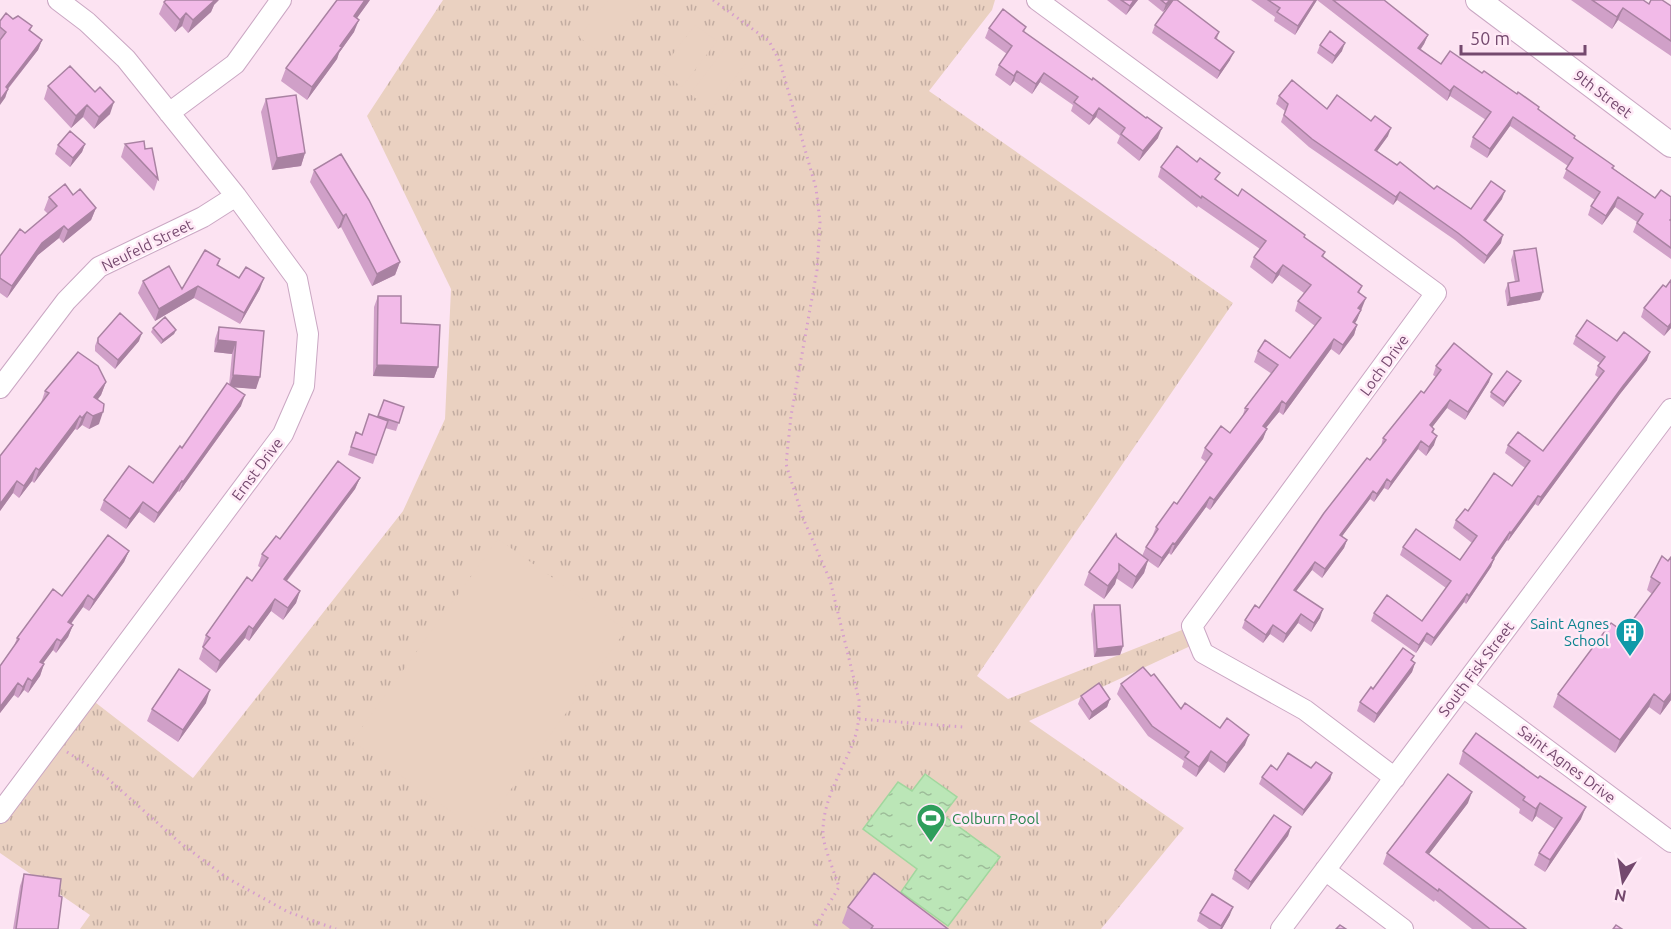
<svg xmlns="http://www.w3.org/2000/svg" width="1671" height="929" viewBox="0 0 1671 929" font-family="Ubuntu,sans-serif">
  <defs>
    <pattern id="park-tufts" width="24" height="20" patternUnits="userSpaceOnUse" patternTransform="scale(1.5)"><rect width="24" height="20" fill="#ead1c1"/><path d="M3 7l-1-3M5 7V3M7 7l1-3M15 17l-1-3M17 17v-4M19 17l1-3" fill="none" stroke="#c2aca1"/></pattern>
    <pattern id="water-ripples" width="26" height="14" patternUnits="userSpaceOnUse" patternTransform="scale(1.5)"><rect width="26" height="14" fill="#bbe6b7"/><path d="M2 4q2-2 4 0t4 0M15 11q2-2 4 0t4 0" fill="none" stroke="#9dbc99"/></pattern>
  </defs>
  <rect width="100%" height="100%" fill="#fce3f2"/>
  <!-- park -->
  <path fill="url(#park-tufts)" d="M 443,0 L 995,0 L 992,10 L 929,91 L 1233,303 L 977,676 L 1008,699 L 1192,626 L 1199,642 L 1029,721 L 1184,828 L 1101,929 L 80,929 L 90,915 L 0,853 L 0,813 L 87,696 L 193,778 L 403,511 L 445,419 L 451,289 L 367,116 Z"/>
  <!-- pitch -->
  <path fill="#ead1c1" d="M 608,0 L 634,0 L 639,4 L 600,53 L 579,37 Z
    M 695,25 L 717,41 L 682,87 L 660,71 Z
    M 726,47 L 746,63 L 711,110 L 690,94 Z
    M 498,539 L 626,630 L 480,832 L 352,741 Z"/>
  <!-- water -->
  <path fill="url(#water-ripples)" stroke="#a1d79e" stroke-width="1.5" d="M 925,774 L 957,797 L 943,815 L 1000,857 L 948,926 L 901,892 L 917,869 L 863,829 L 898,782 L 912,791 Z"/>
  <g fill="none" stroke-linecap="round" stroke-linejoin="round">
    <!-- minor casing -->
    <g stroke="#caa7c3" stroke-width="22">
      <path id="minor" d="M 1037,0 L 1436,293 L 1192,626 L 1203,653 L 1305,710 L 1395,778
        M 169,113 L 235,64 L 281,0
        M 0,388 L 66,301 L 99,267 L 203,217 L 236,196
        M 1463,687 L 1671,842
        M 0,813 L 283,434 L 304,386 L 308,334 L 297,279 L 236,196 L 126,59 L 87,22 L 58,0
        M 1325,870 L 1403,929
        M 1281,929 L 1671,409"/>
    </g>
    <!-- tertiary casing -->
    <g stroke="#caa7c3" stroke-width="26">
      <path id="tertiary" d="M 1478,0 L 1671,145"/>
    </g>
    <!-- path -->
    <path stroke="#d69ecd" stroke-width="3" stroke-dasharray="1.5 4.5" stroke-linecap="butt" d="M 713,0 L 769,41 L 780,62 L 816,188 L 820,222 L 817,270 L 791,416 L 786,464 L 803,518 L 830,580 L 859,700 C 859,713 859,725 855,737 C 844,769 822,799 823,834 C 823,845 835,874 839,887 L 814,929
      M 859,719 L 963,727
      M 67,752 L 106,777 L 179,842 L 227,878 L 288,912 L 336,929"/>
    <!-- minor -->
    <use href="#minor" stroke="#fff" stroke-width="20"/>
    <!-- tertiary -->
    <use href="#tertiary" stroke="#fff" stroke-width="24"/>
  </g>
  <!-- wall -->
  <path fill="#d0a0c8" d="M 370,0 L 357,18 L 354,32 L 339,53 L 337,59 L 307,100 L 281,81 L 286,68 Z
    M 1107,0 L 1138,0 L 1126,15 Z
    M 1148,0 L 1173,0 L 1163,12 Z
    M 1251,0 L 1384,0 L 1428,35 L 1424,44 L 1421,49 L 1441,64 L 1482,73 L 1538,110 L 1575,136 L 1574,139 L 1614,166 L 1613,168 L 1655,198 L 1671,197 L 1671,259 L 1633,232 L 1637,222 L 1615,207 L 1602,225 L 1588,215 L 1591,206 L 1595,200 L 1563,178 L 1568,166 L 1510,126 L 1487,158 L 1470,147 L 1473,137 L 1486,120 L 1450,96 L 1447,101 L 1317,0 L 1295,35 L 1274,21 L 1275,17 Z
    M 1571,0 L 1643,0 L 1649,4 L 1671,6 L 1671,56 L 1618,20 L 1612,29 Z
    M 164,2 L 214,5 L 211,12 L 188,33 L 182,26 L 175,32 L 159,14 Z
    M 13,19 L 32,26 L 30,31 L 42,40 L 38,50 L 8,89 L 5,98 L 0,39 L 0,21 Z
    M 1155,25 L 1219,32 L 1217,39 L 1230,60 L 1217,79 L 1152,33 Z
    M 1026,27 L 1024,32 L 1158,138 L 1139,161 L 1117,143 L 1120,136 L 1096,117 L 1089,125 L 1071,111 L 1073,105 L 1040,82 L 1032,94 L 1014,81 L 1010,86 L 995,75 L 999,65 L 1007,54 L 985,38 L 989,28 Z
    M 1320,45 L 1342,51 L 1332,64 L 1317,53 Z
    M 48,86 L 95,92 L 110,114 L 94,129 L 83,117 L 71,128 L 44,99 Z
    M 1279,96 L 1327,109 L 1388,136 L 1377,151 L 1434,189 L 1471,209 L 1502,199 L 1486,221 L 1501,243 L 1484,264 L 1455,240 L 1397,200 L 1393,205 L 1309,147 L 1281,122 L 1285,111 L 1276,104 Z
    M 266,99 L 305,153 L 301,166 L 272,170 L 261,112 Z
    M 85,144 L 82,152 L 70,167 L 55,154 L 58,145 Z
    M 125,144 L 158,179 L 154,191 L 121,157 Z
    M 1161,167 L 1217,181 L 1238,196 L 1304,237 L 1325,252 L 1323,257 L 1362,286 L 1359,293 L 1362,308 L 1355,323 L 1357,325 L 1354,335 L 1339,355 L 1331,349 L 1283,415 L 1279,412 L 1266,428 L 1263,439 L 1210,510 L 1206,507 L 1171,555 L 1169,553 L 1158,568 L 1148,561 L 1144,573 L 1132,589 L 1116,578 L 1115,584 L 1104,599 L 1084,585 L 1089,572 L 1117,537 L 1142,556 L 1146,547 L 1152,537 L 1156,527 L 1177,504 L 1206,462 L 1201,458 L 1205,448 L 1230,433 L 1242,418 L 1245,408 L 1272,374 L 1254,362 L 1258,351 L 1290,358 L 1315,326 L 1295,311 L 1298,301 L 1304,293 L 1279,275 L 1272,284 L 1250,267 L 1254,257 L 1260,249 L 1198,206 L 1197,208 L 1158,177 Z
    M 314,170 L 400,262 L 395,275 L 372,286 L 341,227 L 338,229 L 310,182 Z
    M 73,195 L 96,208 L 91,220 L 63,243 L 59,238 L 38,255 L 7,298 L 0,293 L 0,256 L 25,233 L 48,214 L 44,210 L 49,197 Z
    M 1514,251 L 1540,300 L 1507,306 L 1505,291 L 1508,283 L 1515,282 L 1511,260 Z
    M 220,259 L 218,266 L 260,289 L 240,324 L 194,298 L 155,321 L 138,293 L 143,281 L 182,289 Z
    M 1666,287 L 1671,328 L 1664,336 L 1641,317 L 1644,308 Z
    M 378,296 L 438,367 L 434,378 L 373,376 L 374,307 Z
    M 219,327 L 264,331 L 256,389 L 233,387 L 241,406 L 179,492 L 178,491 L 154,523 L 139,512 L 126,529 L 100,510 L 104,500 L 153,483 L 182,448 L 229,385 L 232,354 L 214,352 L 215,339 Z
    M 153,328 L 176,330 L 174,334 L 161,344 L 151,332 Z
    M 1576,336 L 1617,341 L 1647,360 L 1620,394 L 1538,506 L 1535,504 L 1508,541 L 1507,540 L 1494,559 L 1491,567 L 1466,604 L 1464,602 L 1431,646 L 1424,641 L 1416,653 L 1371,621 L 1374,613 L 1422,621 L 1446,588 L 1400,555 L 1403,547 L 1460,560 L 1472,543 L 1453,528 L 1456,520 L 1468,511 L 1512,486 L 1525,468 L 1505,453 L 1508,445 L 1543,451 L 1599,378 L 1595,375 L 1598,366 L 1600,363 L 1573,344 Z
    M 98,338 L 139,341 L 115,369 L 95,351 L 95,346 Z
    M 1436,366 L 1489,382 L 1465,420 L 1447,408 L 1432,427 L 1434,429 L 1433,433 L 1434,445 L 1426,456 L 1418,449 L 1388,490 L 1384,488 L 1374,502 L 1370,499 L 1342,536 L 1347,540 L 1344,548 L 1322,578 L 1312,570 L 1296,591 L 1320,618 L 1311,632 L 1298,623 L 1283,643 L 1270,634 L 1263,643 L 1242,628 L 1245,620 L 1259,608 L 1381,446 L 1383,438 L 1424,393 L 1436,377 L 1433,375 Z
    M 106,382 L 101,395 L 98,399 L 99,424 L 89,429 L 82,425 L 77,430 L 75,429 L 34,483 L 32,481 L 19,498 L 13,493 L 0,511 L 0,456 L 41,403 L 45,391 Z
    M 1519,385 L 1503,407 L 1490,397 L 1491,392 Z
    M 384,400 L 404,407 L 396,431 L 385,428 L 373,464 L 348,455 L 356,432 L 362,435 L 378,417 Z
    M 360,478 L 355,489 L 287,581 L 300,591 L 296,603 L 283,620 L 271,611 L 249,641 L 245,638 L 216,673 L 199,659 L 203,648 L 202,647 L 206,635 L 252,581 L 261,568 L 258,566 L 262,554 L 280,539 Z
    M 129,551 L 124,562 L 89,611 L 83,607 L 71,624 L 73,625 L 68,637 L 56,653 L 53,650 L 43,663 L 44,664 L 40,676 L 28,693 L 24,690 L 18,698 L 14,695 L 0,713 L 0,666 L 14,646 L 17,638 L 62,596 Z
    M 1662,556 L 1671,700 L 1660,715 L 1649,707 L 1615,753 L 1553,707 L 1558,694 L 1624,632 L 1652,594 L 1647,590 L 1651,577 Z
    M 1094,605 L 1123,646 L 1120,655 L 1094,657 L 1091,614 Z
    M 1412,661 L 1415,663 L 1412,672 L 1374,723 L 1357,711 L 1360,702 L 1373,689 Z
    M 1151,676 L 1181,709 L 1245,745 L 1224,773 L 1208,761 L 1196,777 L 1182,767 L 1184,761 L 1148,736 L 1117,694 L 1121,684 Z
    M 1081,696 L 1110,699 L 1107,707 L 1089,720 L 1078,704 Z
    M 206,703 L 178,742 L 147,721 L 152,709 Z
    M 1463,751 L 1538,778 L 1581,819 L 1545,872 L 1534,865 L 1539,853 L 1555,829 L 1536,816 L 1532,822 L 1519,813 L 1520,809 L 1459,764 Z
    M 1311,768 L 1332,773 L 1330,780 L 1302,816 L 1259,784 L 1262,777 L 1277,770 Z
    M 1468,803 L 1429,854 L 1526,929 L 1472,929 L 1435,900 L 1434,902 L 1383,864 L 1387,853 Z
    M 1291,827 L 1288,836 L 1248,890 L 1232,879 L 1235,870 Z
    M 24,874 L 59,896 L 58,929 L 13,929 L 20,886 Z
    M 848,907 L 948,929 L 850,929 L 842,923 Z
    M 1200,913 L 1230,915 L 1222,929 L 1209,929 L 1197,921 Z"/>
  <!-- shaded-wall -->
  <path fill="#a982a2" d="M 212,0 L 219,0 L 214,5 L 211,12 L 188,33 L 193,20 Z
    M 365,0 L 370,0 L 349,29 L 354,16 Z
    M 1134,0 L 1138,0 L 1126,15 L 1130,6 Z
    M 1170,0 L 1173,0 L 1163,12 L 1166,4 Z
    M 1315,0 L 1317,0 L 1295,35 L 1298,26 Z
    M 1623,8 L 1618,20 L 1612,29 L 1617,17 Z
    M 186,13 L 182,26 L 175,32 L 180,20 Z
    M 359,20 L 354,32 L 339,53 L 337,59 L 307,100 L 312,87 Z
    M 1428,35 L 1424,44 L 1415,57 L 1418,48 Z
    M 42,40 L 38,50 L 2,96 L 6,87 Z
    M 1345,43 L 1342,51 L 1332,64 L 1335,56 Z
    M 1234,52 L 1230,60 L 1217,79 L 1220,71 Z
    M 1017,71 L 1014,81 L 1010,86 L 1014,76 Z
    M 1044,73 L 1040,82 L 1032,94 L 1036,84 Z
    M 1454,86 L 1450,96 L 1447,101 L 1450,91 Z
    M 8,89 L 5,98 L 0,105 L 0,100 Z
    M 114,102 L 110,114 L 94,129 L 99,117 Z
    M 87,105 L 83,117 L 71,128 L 76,116 Z
    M 1099,108 L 1096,117 L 1089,125 L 1093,116 Z
    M 1513,117 L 1510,126 L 1487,158 L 1490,149 Z
    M 1162,128 L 1158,138 L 1139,161 L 1143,151 Z
    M 1391,128 L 1388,136 L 1372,158 L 1375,150 Z
    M 85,144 L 82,152 L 70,167 L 73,158 Z
    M 305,153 L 301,166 L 272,170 L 277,158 Z
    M 1505,191 L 1502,199 L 1481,227 L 1484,220 Z
    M 1400,192 L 1397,200 L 1393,205 L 1396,197 Z
    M 1618,197 L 1615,207 L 1602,225 L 1606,216 Z
    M 96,208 L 91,220 L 63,243 L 68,230 Z
    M 346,214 L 341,227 L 338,229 L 343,216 Z
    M 64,226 L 59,238 L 38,255 L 7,298 L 12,286 L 42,243 Z
    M 1503,235 L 1501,243 L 1484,264 L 1487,256 Z
    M 400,262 L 395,275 L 372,286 L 377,274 Z
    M 1283,265 L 1279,275 L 1272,284 L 1276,274 Z
    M 264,278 L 260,289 L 240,324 L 244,313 Z
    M 198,286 L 194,298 L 155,321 L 159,309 Z
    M 1543,292 L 1540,300 L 1507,306 L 1510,298 Z
    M 1366,298 L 1362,308 L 1354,318 L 1358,308 Z
    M 1361,310 L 1357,320 L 1349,332 L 1353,322 Z
    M 1671,323 L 1671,328 L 1664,336 L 1668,327 Z
    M 1357,325 L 1354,335 L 1339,355 L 1343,345 Z
    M 176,330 L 174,334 L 161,344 L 163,340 Z
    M 142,333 L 139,341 L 115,369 L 118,360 Z
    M 1334,339 L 1331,349 L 1283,415 L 1286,404 Z
    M 218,340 L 236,342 L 232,354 L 214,352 Z
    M 1650,352 L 1647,360 L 1620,394 L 1538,506 L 1541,497 L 1623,386 Z
    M 377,365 L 438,367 L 434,378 L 373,376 Z
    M 1492,374 L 1489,382 L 1465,420 L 1468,412 Z
    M 233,375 L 260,377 L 256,389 L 229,387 Z
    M 1521,381 L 1519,385 L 1503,407 L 1505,402 Z
    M 106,382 L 101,395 L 90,409 L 94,397 Z
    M 245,395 L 241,406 L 179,492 L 183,482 Z
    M 1450,400 L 1447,408 L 1427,434 L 1430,425 Z
    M 1282,401 L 1279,412 L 1259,436 L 1263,426 Z
    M 87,412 L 82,425 L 77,430 L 82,418 Z
    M 103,412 L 99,424 L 89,429 L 93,416 Z
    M 80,416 L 75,429 L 34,483 L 39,470 Z
    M 1267,429 L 1263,439 L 1210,510 L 1214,500 Z
    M 1437,436 L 1434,445 L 1426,456 L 1429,447 Z
    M 1421,441 L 1418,449 L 1388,490 L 1391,482 Z
    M 36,468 L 32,481 L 19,498 L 24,486 Z
    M 360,478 L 355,489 L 279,591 L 284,579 Z
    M 1387,479 L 1384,488 L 1374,502 L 1377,494 Z
    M 17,481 L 13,493 L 0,511 L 0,504 Z
    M 182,481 L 178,491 L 154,523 L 158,513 Z
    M 1373,491 L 1370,499 L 1337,543 L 1340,535 Z
    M 1538,496 L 1535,504 L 1508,541 L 1511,533 Z
    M 1210,497 L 1206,507 L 1171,555 L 1175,544 Z
    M 143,502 L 139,512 L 126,529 L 130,519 Z
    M 1510,532 L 1507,540 L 1489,566 L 1492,558 Z
    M 1347,540 L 1344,548 L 1322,578 L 1325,569 Z
    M 1173,543 L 1169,553 L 1158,568 L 1162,558 Z
    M 129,551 L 124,562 L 89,611 L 94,600 Z
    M 1494,559 L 1491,567 L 1466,604 L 1469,596 Z
    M 1148,560 L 1144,573 L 1132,589 L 1136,577 Z
    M 1315,562 L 1312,570 L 1291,598 L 1294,590 Z
    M 1119,571 L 1115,584 L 1104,599 L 1108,586 Z
    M 300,591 L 296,603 L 283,620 L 288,608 Z
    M 1467,594 L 1464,602 L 1431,646 L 1434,638 Z
    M 88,595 L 83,607 L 64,633 L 68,622 Z
    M 275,599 L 271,611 L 249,641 L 253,629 Z
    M 1323,609 L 1320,618 L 1311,632 L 1314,623 Z
    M 1301,614 L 1298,623 L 1283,643 L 1286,634 Z
    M 73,625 L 68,637 L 56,653 L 61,641 Z
    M 1273,625 L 1270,634 L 1263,643 L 1266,635 Z
    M 249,626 L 245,638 L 216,673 L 220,661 Z
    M 1427,633 L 1424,641 L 1416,653 L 1419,645 Z
    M 57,639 L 53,650 L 36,673 L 40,662 Z
    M 1123,646 L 1120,655 L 1094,657 L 1097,649 Z
    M 1415,663 L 1412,672 L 1374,723 L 1377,714 Z
    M 44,664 L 40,676 L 28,693 L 32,681 Z
    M 28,678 L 24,690 L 18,698 L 23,687 Z
    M 18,683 L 14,695 L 0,713 L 0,707 Z
    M 210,690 L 206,703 L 178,742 L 183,730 Z
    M 1671,693 L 1671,700 L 1660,715 L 1664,702 Z
    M 1654,694 L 1649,707 L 1615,753 L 1620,740 Z
    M 1110,699 L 1107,707 L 1089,720 L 1092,712 Z
    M 1249,735 L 1245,745 L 1224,773 L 1227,763 Z
    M 1211,751 L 1208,761 L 1196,777 L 1199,767 Z
    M 1332,773 L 1330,780 L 1302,816 L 1304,810 Z
    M 1472,792 L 1468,803 L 1422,863 L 1426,852 Z
    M 1540,803 L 1536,816 L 1532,822 L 1536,809 Z
    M 1586,807 L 1581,819 L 1545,872 L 1550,860 Z
    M 1291,827 L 1288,836 L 1248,890 L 1251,882 Z
    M 1233,907 L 1230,915 L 1222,929 L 1220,929 Z"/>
  <!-- building -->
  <path fill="#f2bae8" stroke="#a982a2" stroke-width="1.5" d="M 166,0 L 215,0 L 193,20 L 186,13 L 180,20 L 164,2 Z
    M 337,0 L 365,0 L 354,16 L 359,20 L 340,46 L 342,47 L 312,87 L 286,68 Z
    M 1121,0 L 1134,0 L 1130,6 Z
    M 1161,0 L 1170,0 L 1166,4 Z
    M 1173,0 L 1177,0 L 1219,32 L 1215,38 L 1234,52 L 1220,71 L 1155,25 Z
    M 1268,0 L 1315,0 L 1298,26 L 1277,12 L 1280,8 Z
    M 1333,0 L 1384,0 L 1428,35 L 1418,48 L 1441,64 L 1450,51 L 1482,73 L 1484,71 L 1517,94 L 1518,92 L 1539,107 L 1538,109 L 1575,136 L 1574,138 L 1614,166 L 1612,168 L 1655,198 L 1661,190 L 1671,197 L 1671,219 L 1670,220 L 1671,221 L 1671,248 L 1637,223 L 1643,214 L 1618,197 L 1606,216 L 1591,206 L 1600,192 L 1566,169 L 1573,158 L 1513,117 L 1490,149 L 1473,137 L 1491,112 L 1454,86 L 1450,91 Z
    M 1592,0 L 1643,0 L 1649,4 L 1651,0 L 1662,0 L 1671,6 L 1671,41 L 1623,8 L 1617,17 Z
    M 1003,9 L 1026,27 L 1023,31 L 1092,80 L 1093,78 L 1146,118 L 1147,117 L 1162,128 L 1143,151 L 1121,134 L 1125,128 L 1099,108 L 1093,116 L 1074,102 L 1078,97 L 1044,73 L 1036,84 L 1017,71 L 1014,76 L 999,65 L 1012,46 L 989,28 Z
    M 6,13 L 13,19 L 18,16 L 32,26 L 29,30 L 42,40 L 6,87 L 8,89 L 0,100 L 0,40 L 6,32 L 0,27 L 0,21 Z
    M 1330,31 L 1345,43 L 1335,56 L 1320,45 Z
    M 70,66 L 95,92 L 100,87 L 114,102 L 99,117 L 87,105 L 76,116 L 48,86 Z
    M 1292,80 L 1327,109 L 1337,95 L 1371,121 L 1375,116 L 1391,128 L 1375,150 L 1397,165 L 1400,162 L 1434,189 L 1437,186 L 1471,209 L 1491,181 L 1505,191 L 1484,220 L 1503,235 L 1487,256 L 1458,233 L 1400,192 L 1396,197 L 1312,139 L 1284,115 L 1288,104 L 1279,96 Z
    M 296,95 L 305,153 L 277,158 L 266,99 Z
    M 70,131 L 85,144 L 73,158 L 58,145 Z
    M 144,141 L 145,149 L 152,148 L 158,179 L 125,144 Z
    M 1177,146 L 1197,162 L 1200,158 L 1220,173 L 1215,179 L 1238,196 L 1242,189 L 1305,235 L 1304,237 L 1325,252 L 1322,256 L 1362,286 L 1358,292 L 1366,298 L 1358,308 L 1361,310 L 1353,322 L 1357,325 L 1343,345 L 1334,339 L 1286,404 L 1282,401 L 1263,426 L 1267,429 L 1214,500 L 1210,497 L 1175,544 L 1173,543 L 1162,558 L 1146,547 L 1158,529 L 1156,527 L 1174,502 L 1177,504 L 1212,454 L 1205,448 L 1221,426 L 1230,433 L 1248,409 L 1245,408 L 1278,365 L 1258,351 L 1265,340 L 1290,358 L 1321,318 L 1298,301 L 1311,285 L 1283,265 L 1276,274 L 1254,257 L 1266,241 L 1202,196 L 1201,198 L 1161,167 Z
    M 341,154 L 369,200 L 400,262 L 377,274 L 346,214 L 343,216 L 314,170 Z
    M 65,184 L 73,195 L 80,189 L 96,208 L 68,230 L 64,226 L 42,243 L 12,286 L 0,278 L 0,256 L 20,229 L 25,233 L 57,206 L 49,197 Z
    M 1536,248 L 1543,292 L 1510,298 L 1508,283 L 1519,281 L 1514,251 Z
    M 205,250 L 220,259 L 217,265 L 239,278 L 246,267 L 264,278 L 244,313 L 198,286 L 159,309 L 143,281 L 169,266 L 182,289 Z
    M 1671,280 L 1671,323 L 1668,327 L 1644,308 L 1663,285 L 1666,287 Z
    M 378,296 L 401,296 L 401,323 L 440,325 L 438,367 L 377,365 Z
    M 120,313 L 142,333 L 118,360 L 98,343 L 98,338 Z
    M 165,317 L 176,330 L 163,340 L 153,328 Z
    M 1587,320 L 1617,341 L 1624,332 L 1650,352 L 1623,386 L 1541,497 L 1538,496 L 1511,533 L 1510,532 L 1492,558 L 1494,559 L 1469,596 L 1467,594 L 1434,638 L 1427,633 L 1419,645 L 1374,613 L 1387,595 L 1422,621 L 1451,581 L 1403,547 L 1416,529 L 1460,560 L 1477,536 L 1456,520 L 1465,509 L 1468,511 L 1494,473 L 1512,486 L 1530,461 L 1508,445 L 1518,432 L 1543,451 L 1604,371 L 1598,366 L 1605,357 L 1576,336 Z
    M 219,327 L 264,331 L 260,377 L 233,375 L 236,342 L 218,340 Z
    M 1454,343 L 1492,374 L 1468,412 L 1450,400 L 1430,425 L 1434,429 L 1432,432 L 1437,436 L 1429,447 L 1421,441 L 1391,482 L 1387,479 L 1377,494 L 1373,491 L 1340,535 L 1347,540 L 1325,569 L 1315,562 L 1294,590 L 1323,609 L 1314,623 L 1301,614 L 1286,634 L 1273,625 L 1266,635 L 1245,620 L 1255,605 L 1259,608 L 1324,513 L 1367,458 L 1370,460 L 1386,440 L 1383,438 L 1421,391 L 1424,393 L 1441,370 L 1436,366 Z
    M 78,352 L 98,366 L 106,382 L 94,397 L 104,404 L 103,412 L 93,416 L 87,412 L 82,418 L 80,416 L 39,470 L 36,468 L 24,486 L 17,481 L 0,504 L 0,456 L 49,393 L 45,391 Z
    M 1507,371 L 1521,381 L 1505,402 L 1491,392 Z
    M 227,383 L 245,395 L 183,482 L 182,481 L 158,513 L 143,502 L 130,519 L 104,500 L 129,466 L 153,483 L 180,446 L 182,448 Z
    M 384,400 L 404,407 L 399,423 L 378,416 Z
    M 369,414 L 388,421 L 376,455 L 351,447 L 356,432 L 362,435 Z
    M 338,461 L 360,478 L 284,579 L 300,591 L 288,608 L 275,599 L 253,629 L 249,626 L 220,661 L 203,647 L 210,638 L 206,635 L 247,577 L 252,581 L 268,558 L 262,554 L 276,536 L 280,539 Z
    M 1116,534 L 1117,537 L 1148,560 L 1136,577 L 1119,564 L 1119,571 L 1108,586 L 1089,572 Z
    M 108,535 L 129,551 L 94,600 L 88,595 L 68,622 L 73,625 L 61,641 L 57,639 L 40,662 L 44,664 L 32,681 L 28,678 L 23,687 L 18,683 L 0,707 L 0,666 L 19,639 L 17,638 L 53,589 L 62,596 Z
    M 1662,556 L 1668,561 L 1671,557 L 1671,693 L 1664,702 L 1654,694 L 1620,740 L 1558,694 L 1611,623 L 1624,632 L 1660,583 L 1651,577 Z
    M 1094,605 L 1120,605 L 1123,646 L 1097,649 Z
    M 1403,648 L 1414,656 L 1411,660 L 1415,663 L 1377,714 L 1360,702 L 1371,687 L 1373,689 Z
    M 1143,667 L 1151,676 L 1154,674 L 1181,709 L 1185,703 L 1220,728 L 1227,718 L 1249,735 L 1227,763 L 1211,751 L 1199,767 L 1185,757 L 1189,752 L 1152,726 L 1121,684 Z
    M 179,669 L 210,690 L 183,730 L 152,709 Z
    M 1099,683 L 1110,699 L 1092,712 L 1081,696 Z
    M 1476,733 L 1538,778 L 1540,776 L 1586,807 L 1550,860 L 1539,853 L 1562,818 L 1540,803 L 1536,809 L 1523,800 L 1525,797 L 1463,751 Z
    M 1288,753 L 1311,768 L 1316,762 L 1332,773 L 1304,810 L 1262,777 L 1271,765 L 1277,770 Z
    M 1448,774 L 1472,792 L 1426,852 L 1526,929 L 1490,929 L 1439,889 L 1438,891 L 1387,853 Z
    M 1274,815 L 1291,827 L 1251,882 L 1235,870 Z
    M 874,873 L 948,929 L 871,929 L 873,926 L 848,907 Z
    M 24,874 L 61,879 L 59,896 L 62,897 L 58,929 L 16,929 Z
    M 1212,894 L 1233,907 L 1221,926 L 1200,913 Z
    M 1340,925 L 1346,929 L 1336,929 Z
    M 1616,925 L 1622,929 L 1613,929 Z"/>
  <!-- icons -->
  <defs>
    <g id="building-pin" transform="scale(1.5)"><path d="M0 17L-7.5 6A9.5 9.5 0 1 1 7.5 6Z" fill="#0f9aa8" stroke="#ffe9f6"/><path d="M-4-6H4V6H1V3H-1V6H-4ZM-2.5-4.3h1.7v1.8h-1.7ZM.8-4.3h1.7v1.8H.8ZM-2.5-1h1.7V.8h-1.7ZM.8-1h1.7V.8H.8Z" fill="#fff"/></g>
    <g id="stadium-pin" transform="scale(1.5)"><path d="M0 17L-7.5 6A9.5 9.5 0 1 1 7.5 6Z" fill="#2e9e5b" stroke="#ffe9f6"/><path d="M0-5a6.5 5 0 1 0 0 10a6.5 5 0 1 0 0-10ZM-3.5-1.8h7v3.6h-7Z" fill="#fff"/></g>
  </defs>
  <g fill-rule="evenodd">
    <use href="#building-pin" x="1630" y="632"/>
    <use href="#stadium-pin" x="931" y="818"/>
  </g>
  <g text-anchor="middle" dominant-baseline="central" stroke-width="5" stroke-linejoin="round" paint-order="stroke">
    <!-- street labels -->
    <g font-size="15" fill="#74496e" stroke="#ffe9f6">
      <text transform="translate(1603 94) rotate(37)">9th Street</text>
      <text transform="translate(147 245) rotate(-26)">Neufeld Street</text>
      <text transform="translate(1384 365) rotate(-54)">Loch Drive</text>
      <text transform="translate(257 469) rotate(-53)">Ernst Drive</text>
      <text transform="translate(1476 669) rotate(-53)">South Fisk Street</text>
      <text transform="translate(1567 764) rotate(37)">Saint Agnes Drive</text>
    </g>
    <!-- culture labels -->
    <g font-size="15" fill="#0d838f" stroke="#ffe9f6" text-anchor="end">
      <text x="1609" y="623">Saint Agnes<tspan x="1609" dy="17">School</tspan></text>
    </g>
    <!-- leisure labels -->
    <g font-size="15" fill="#27864d" stroke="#ffe9f6" text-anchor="start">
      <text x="952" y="818">Colburn Pool</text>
    </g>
  </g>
  <!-- north arrow -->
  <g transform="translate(1623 881) rotate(191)" stroke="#ffe9f6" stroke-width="4.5" paint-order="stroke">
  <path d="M0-4.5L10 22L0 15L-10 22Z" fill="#74496e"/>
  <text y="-9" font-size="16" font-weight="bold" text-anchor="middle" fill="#74496e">N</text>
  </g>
  <!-- scale -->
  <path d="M1461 45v9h124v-9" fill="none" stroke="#74496e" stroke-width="3"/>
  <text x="1470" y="45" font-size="18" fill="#74496e" stroke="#ffe9f6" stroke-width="4.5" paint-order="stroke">50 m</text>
</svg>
